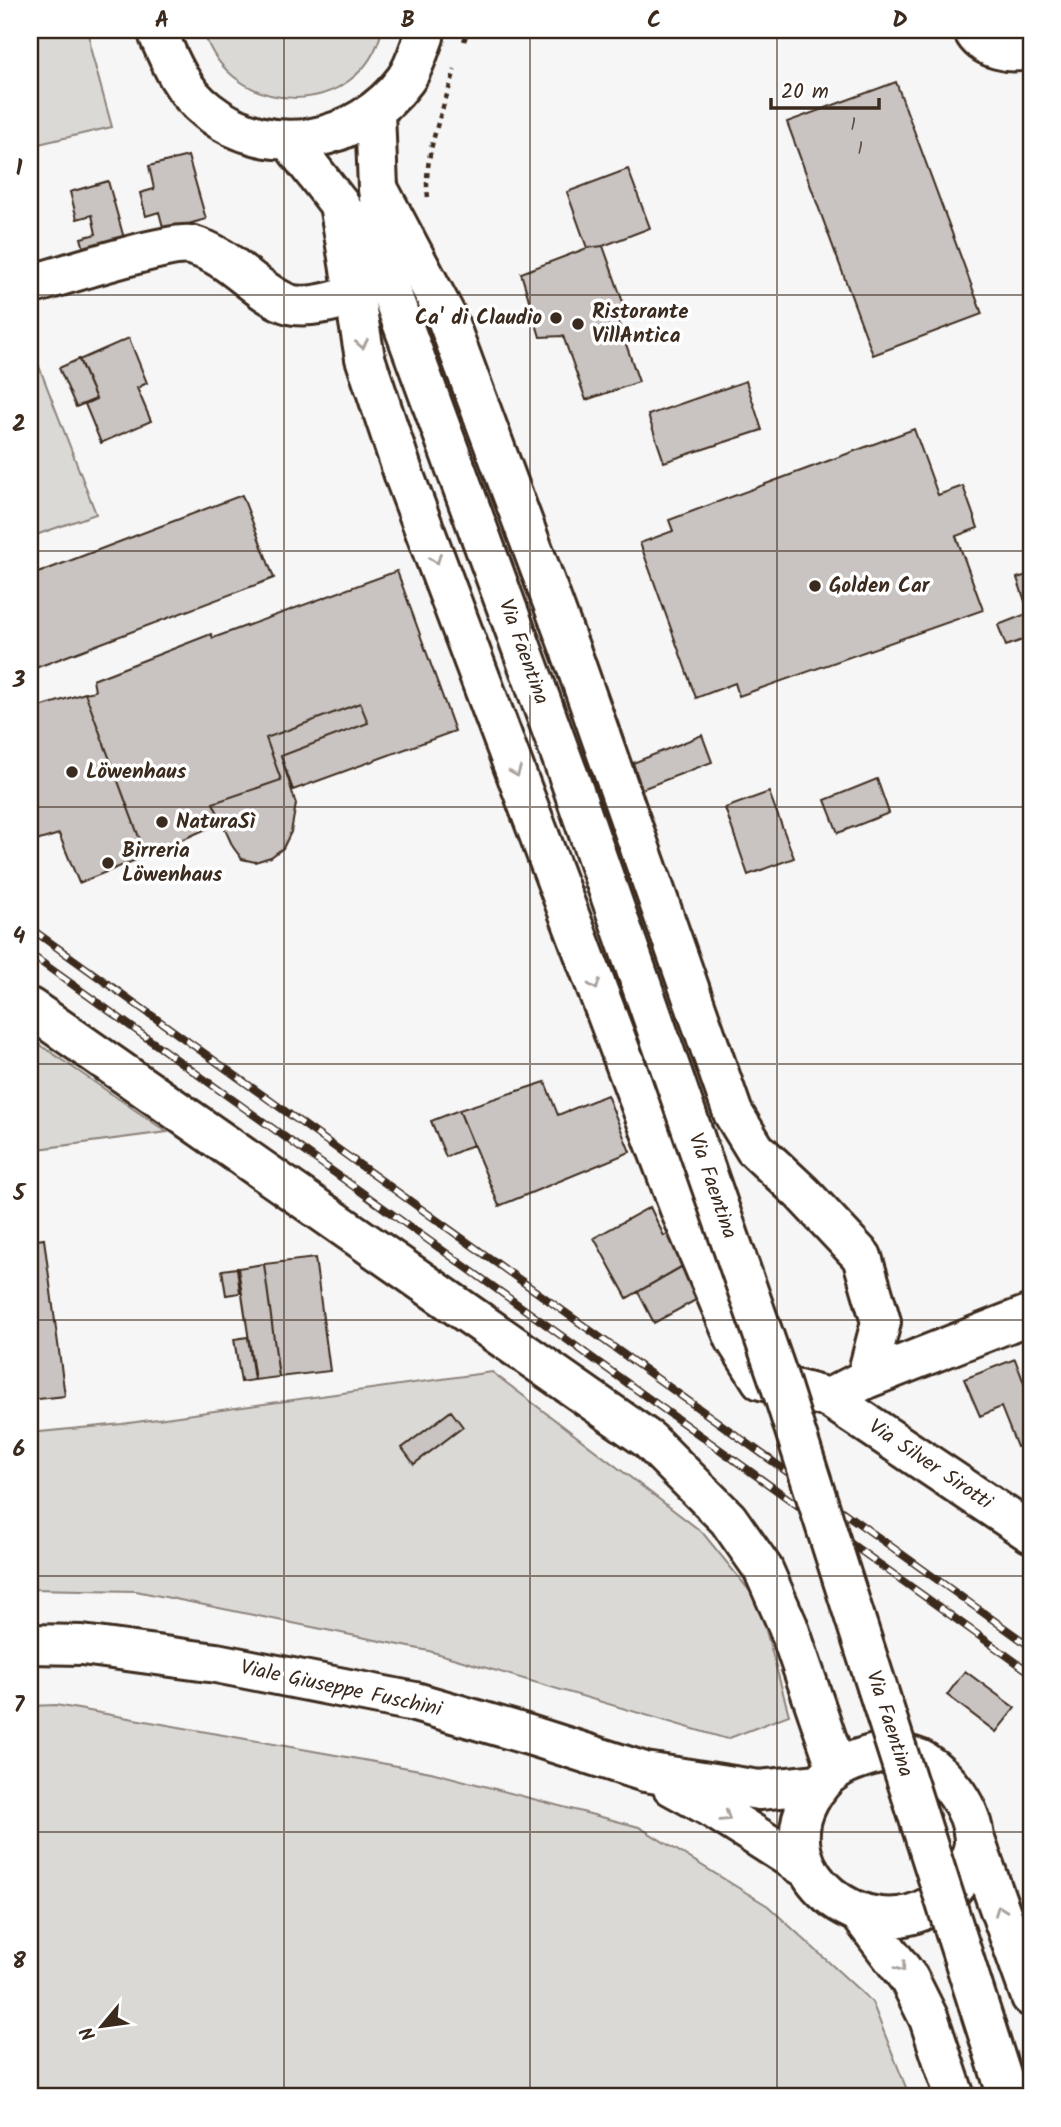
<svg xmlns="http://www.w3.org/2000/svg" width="1061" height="2127" viewBox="0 0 1061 2127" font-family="Kalam,sans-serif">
  <rect width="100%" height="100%" fill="#f7f6f6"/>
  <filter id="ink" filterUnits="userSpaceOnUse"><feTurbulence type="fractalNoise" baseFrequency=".0143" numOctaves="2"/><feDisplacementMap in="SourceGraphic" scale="14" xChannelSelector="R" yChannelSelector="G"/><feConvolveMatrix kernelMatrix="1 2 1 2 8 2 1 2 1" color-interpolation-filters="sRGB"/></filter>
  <g filter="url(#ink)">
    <!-- green -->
    <path fill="#dbd9d6" stroke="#8b827a" stroke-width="2" d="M 30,30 L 89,30 L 91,51 L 112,127 L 30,146 Z
      M 203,30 L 382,30 C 360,121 230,120 203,30 Z
      M 30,343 L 96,514 L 30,537 Z
      M 30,1038 L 167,1132 L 30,1150 Z
      M 492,1372 L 702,1532 L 758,1601 L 789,1715 L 727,1739 L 429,1651 L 136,1591 L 30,1589 L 30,1433 L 122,1424 Z
      M 56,1705 L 431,1772 L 639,1827 L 768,1906 L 872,2002 L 907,2090 L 876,2097 L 30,2097 L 30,1706 Z"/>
    <!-- building -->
    <path fill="#c9c3c1" stroke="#3b2a1e" stroke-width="2" d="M 896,82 L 982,314 L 873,355 L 787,122 Z
      M 188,156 L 206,219 L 164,231 L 159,212 L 146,216 L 140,193 L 154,189 L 149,166 Z
      M 628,169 L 650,228 L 603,246 L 587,248 L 567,192 Z
      M 108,181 L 127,249 L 87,260 L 81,238 L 96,234 L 92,215 L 77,219 L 70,192 Z
      M 603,246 L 625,308 L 615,312 L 639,382 L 586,400 L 563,336 L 540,337 L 521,273 L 587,248 Z
      M 129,338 L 147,383 L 137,388 L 151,421 L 101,443 L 85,404 L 96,399 L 79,360 Z
      M 79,359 L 96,399 L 76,407 L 59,368 Z
      M 746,381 L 762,430 L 664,462 L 648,415 Z
      M 914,429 L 938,495 L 963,486 L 978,528 L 956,536 L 983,610 L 739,696 L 735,683 L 696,698 L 640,543 L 673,531 L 669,520 Z
      M 242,495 L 274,578 L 30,670 L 30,576 Z
      M 397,571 L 455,731 L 293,790 L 281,756 L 368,723 L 360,703 L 266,738 L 281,780 L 213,803 L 222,822 L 146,856 L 85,693 L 95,691 L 93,680 L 211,634 L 213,638 Z
      M 1031,574 L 1031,637 L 1006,646 L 998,625 L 1029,613 L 1017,578 Z
      M 85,693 L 146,856 L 79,883 L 59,834 L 30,843 L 30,710 Z
      M 360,703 L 368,723 L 281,756 L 296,804 L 291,832 L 283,848 L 271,857 L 255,862 L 242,859 L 233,847 L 213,803 L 281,780 L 266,738 Z
      M 702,735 L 712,762 L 642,789 L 633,763 Z
      M 877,779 L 889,813 L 838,833 L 825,800 Z
      M 769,792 L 794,858 L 748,875 L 725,808 Z
      M 545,1082 L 558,1115 L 607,1095 L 630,1152 L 499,1206 L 459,1110 Z
      M 459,1110 L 473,1145 L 446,1157 L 431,1121 Z
      M 650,1207 L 664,1236 L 669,1233 L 684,1265 L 627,1298 L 594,1238 Z
      M 44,1239 L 65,1396 L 30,1400 L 30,1241 Z
      M 315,1258 L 330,1371 L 279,1377 L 264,1264 Z
      M 264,1264 L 279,1377 L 255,1380 L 238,1268 Z
      M 685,1265 L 703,1296 L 654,1323 L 638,1292 Z
      M 237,1268 L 240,1293 L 226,1295 L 222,1270 Z
      M 248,1337 L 254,1380 L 241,1382 L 234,1339 Z
      M 1015,1359 L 1031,1402 L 1031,1442 L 1017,1447 L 1001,1407 L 980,1416 L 964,1379 Z
      M 451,1411 L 463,1427 L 414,1464 L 402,1448 Z
      M 965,1671 L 1015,1708 L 996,1732 L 947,1695 Z"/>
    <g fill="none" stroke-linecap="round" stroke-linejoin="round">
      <!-- minor casing -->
      <g stroke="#3b2a1e" stroke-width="44">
        <path id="minor" d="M 973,30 C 982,49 1012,56 1031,48
          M 339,204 L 365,358 L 405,478 L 681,1212 L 735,1339 L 761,1380 L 829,1398 L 866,1379 L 881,1322 L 862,1257 L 802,1193 L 755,1149 L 733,1113 L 574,660 L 446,316 L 378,188
          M 30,285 C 57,277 170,241 190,245 C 231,255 252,289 286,303 C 304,310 337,301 354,295
          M 30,1008 L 649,1440 L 728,1519 L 763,1569 L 788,1626 L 837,1769
          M 866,1379 L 1031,1314
          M 829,1398 L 1031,1533"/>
      </g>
      <!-- major casing -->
      <g stroke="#3b2a1e" stroke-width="44">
        <path id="major" d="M 159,30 L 159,36 C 171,64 183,92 208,111 C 271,161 358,143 405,80 C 414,68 419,50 424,37 L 425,30
          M 375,112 L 378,188 L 388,284 L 569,777
          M 290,141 L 339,204 L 383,276
          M 30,1644 L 82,1645 L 216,1663 L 415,1702 L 529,1735 L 645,1772 L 759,1790 L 819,1784
          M 887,1751 C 898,1754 913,1755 923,1761 C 948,1777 972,1808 974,1839 C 975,1852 966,1867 960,1878 C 954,1890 941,1900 929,1907 C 863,1945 770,1873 809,1801 C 816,1788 824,1777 837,1769 C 851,1760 870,1755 887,1751 Z
          M 672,1786 L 712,1808 L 809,1870
          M 975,1840 L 1031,1997
          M 859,1913 L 909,1979 L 929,2019 L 955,2097"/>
      </g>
      <!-- path -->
      <path stroke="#3b2a1e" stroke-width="4.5" stroke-dasharray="5 5" stroke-linecap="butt" d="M 464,41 L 468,30
        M 428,197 C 422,158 444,107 455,70"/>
      <!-- minor -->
      <use href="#minor" stroke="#fff" stroke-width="38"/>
      <!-- major -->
      <use href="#major" stroke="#fff" stroke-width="38"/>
      <!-- rail casing -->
      <g stroke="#3b2a1e" stroke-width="8">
        <path id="rail" d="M 30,928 L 1031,1647
          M 30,954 L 1031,1673"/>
      </g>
      <!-- rail -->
      <use href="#rail" stroke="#fff" stroke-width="5" stroke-dasharray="16" stroke-linecap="butt"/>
      <!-- major-bridge casing -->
      <g stroke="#3b2a1e" stroke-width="44" stroke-linecap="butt">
        <path id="major-bridge" d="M 569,777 L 778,1377 L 1008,2097"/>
      </g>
      <!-- major-bridge -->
      <use href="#major-bridge" stroke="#fff" stroke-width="38"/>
    </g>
    <!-- one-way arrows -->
    <defs><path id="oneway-chevron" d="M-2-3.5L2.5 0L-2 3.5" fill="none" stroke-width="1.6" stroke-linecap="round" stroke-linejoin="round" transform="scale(1.75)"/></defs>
    <g stroke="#a79f9a">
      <use href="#oneway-chevron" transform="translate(362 344) rotate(80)"/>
      <use href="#oneway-chevron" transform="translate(436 559) rotate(69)"/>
      <use href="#oneway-chevron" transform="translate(516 772) rotate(69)"/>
      <use href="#oneway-chevron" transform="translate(595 985) rotate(69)"/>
      <use href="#oneway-chevron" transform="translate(726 1817) rotate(32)"/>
      <use href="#oneway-chevron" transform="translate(1000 1910) rotate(-110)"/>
      <use href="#oneway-chevron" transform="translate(901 1967) rotate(55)"/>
    </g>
  </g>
  <!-- grid -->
  <path fill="none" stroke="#3b2a1e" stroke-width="2" stroke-opacity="0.55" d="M 284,30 L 284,2097M 530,30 L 530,2097M 777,30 L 777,2097M 30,295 L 1031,295M 30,551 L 1031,551M 30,807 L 1031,807M 30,1064 L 1031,1064M 30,1320 L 1031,1320M 30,1576 L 1031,1576M 30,1832 L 1031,1832"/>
  <!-- markers -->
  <g fill="#3b2a1e" stroke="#fff" stroke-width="2.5">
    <circle cx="556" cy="318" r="7"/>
    <circle cx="578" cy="324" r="7"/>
    <circle cx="815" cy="586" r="7"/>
    <circle cx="72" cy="772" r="7"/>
    <circle cx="162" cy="822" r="7"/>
    <circle cx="108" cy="863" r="7"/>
  </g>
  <g text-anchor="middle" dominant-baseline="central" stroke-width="7" stroke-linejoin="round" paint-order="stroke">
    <!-- number labels -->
    <g font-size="18" fill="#5e5047">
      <text x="853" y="125">1</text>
      <text x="860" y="149">1</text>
    </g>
    <!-- poi labels -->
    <g font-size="21" font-weight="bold" fill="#3b2a1e" stroke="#fff" text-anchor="start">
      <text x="592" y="312">Ristorante<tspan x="592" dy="24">VillAntica</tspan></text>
      <text x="542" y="318" text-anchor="end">Ca' di Claudio</text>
      <text x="829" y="586">Golden Car</text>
      <text x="86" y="772">Löwenhaus</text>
      <text x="176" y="822">NaturaSì</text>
      <text x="122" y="851">Birreria<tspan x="122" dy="24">Löwenhaus</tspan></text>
    </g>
    <!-- street labels -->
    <g font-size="21" fill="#3b2a1e" stroke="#fff">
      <text transform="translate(523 652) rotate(70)">Via Faentina</text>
      <text transform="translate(712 1186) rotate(71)">Via Faentina</text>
      <text transform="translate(930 1465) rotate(34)">Via Silver Sirotti</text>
      <text transform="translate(341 1689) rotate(12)">Viale Giuseppe Fuschini</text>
      <text transform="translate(889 1724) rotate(72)">Via Faentina</text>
    </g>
  </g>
  <!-- margin -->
  <rect width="1061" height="2127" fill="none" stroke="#fff" stroke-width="77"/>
  <!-- north arrow -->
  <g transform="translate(102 2026) rotate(241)" stroke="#ffffff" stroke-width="5" paint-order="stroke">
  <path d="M0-5L12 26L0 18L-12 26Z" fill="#3b2a1e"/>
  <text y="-10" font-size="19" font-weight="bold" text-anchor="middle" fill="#3b2a1e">N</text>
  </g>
  <!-- scale -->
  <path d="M771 98v10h108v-10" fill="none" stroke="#3b2a1e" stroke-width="3.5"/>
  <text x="781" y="98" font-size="21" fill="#3b2a1e" stroke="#ffffff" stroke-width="5" paint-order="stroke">20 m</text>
  <rect x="38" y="38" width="985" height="2050" fill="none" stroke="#3b2a1e" stroke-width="2.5"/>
  <g font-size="23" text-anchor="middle" font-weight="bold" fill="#3b2a1e">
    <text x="162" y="27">A</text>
    <text x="408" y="27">B</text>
    <text x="654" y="27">C</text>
    <text x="900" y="27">D</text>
    <text x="19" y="175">1</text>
    <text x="19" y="431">2</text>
    <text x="19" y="687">3</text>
    <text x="19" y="943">4</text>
    <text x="19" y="1200">5</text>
    <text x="19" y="1456">6</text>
    <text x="19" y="1712">7</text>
    <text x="19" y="1968">8</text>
  </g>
</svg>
